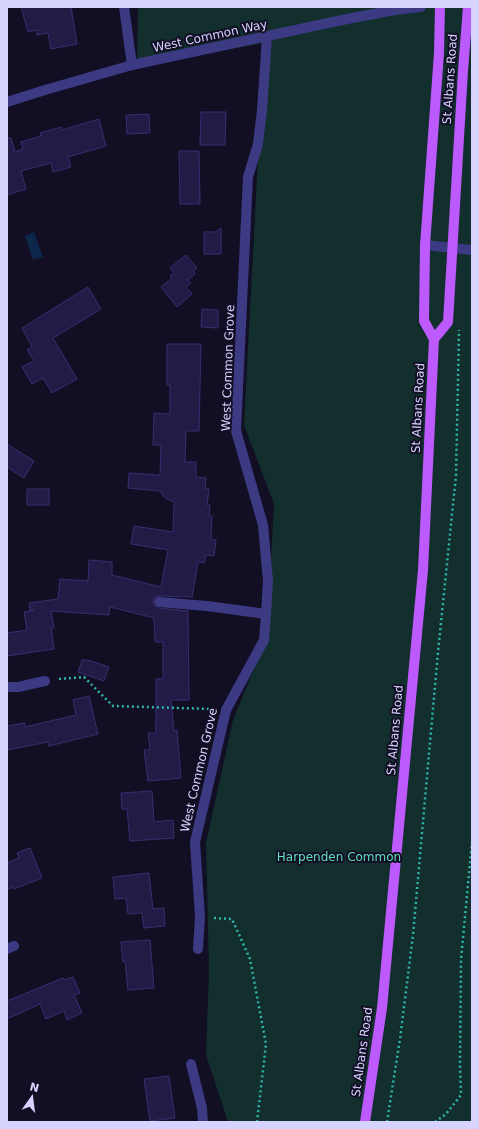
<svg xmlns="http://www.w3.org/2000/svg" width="479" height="1129" viewBox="0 0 479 1129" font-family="'DejaVu Sans',sans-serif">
  <rect width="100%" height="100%" fill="#120f25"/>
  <!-- green -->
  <path fill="#122f2d" d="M 138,7 L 472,7 L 472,1122 L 228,1122 L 206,1055 L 209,970 L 206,843 L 233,720 L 267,637 L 274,504 L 244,425 L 264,43 L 137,66 Z"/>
  <!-- water -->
  <path fill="#0d264a" d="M 34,232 L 43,257 L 33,260 L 25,236 Z"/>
  <!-- building -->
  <path fill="#221b46" stroke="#392d71" d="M 21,7 L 71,7 L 77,44 L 51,49 L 48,33 L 37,35 L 36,30 L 28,32 Z
    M 201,112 L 226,112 L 225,145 L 200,145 Z
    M 149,114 L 150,133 L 127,134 L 126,115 Z
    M 99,119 L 106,146 L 68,157 L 71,167 L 53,172 L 51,163 L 21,171 L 26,189 L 7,195 L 7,138 L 11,138 L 15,152 L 23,149 L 21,142 L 41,136 L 40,133 L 61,127 L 62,130 Z
    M 179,151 L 199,151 L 200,204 L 180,204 Z
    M 221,228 L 221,254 L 204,254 L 204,232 L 215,232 Z
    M 186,255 L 197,268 L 193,271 L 195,274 L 188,280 L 191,283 L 186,287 L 192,294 L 177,307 L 161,287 L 172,278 L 170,276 L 174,273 L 170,268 Z
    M 88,287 L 101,309 L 53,338 L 77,379 L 52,393 L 43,378 L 32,384 L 22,367 L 34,361 L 27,350 L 32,347 L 22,328 Z
    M 202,309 L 218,310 L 218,328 L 201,327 Z
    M 167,344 L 201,344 L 199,431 L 186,431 L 185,462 L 196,462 L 196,477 L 206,478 L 205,489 L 209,489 L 207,505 L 210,505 L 209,516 L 212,516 L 211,539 L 216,540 L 214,556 L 206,555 L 204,563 L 198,562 L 192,597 L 159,596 L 154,598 L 153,601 L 153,605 L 158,608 L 188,611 L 189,700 L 171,700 L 174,731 L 177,730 L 181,778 L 148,781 L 144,750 L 150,750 L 148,733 L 156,733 L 155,723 L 156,723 L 156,679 L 163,679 L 163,642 L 155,642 L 154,618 L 110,607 L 109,615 L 51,611 L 54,628 L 51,628 L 54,649 L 7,656 L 7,633 L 27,630 L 24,612 L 34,610 L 30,610 L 29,603 L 58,599 L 60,579 L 88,581 L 89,560 L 112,562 L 112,575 L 161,587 L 168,550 L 131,544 L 134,526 L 173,532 L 174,502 L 165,498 L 160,491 L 128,488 L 129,473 L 160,475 L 161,445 L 153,445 L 154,413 L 170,414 L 170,385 L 167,385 Z
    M 7,444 L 34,461 L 24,478 L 7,467 Z
    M 27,489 L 49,489 L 49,505 L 27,505 Z
    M 82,660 L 88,660 L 109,667 L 104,681 L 78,672 Z
    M 89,696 L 98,734 L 49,746 L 48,742 L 7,750 L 7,726 L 25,723 L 25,727 L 63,718 L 64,719 L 64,718 L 76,715 L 73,700 Z
    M 152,791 L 154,822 L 173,820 L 174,838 L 130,841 L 127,809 L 122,809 L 121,793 Z
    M 30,848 L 42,878 L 14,889 L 13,887 L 7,890 L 7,863 L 19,858 L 17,853 Z
    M 149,873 L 153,909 L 164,908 L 165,926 L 144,928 L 142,913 L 128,914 L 126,898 L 115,899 L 113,877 Z
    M 150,940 L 154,988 L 128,990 L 125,961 L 123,962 L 121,942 Z
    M 73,977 L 80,993 L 74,995 L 82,1013 L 67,1020 L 64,1011 L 46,1019 L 40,1004 L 7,1019 L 7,1001 L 63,978 L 64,980 Z
    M 169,1076 L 175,1118 L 150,1121 L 144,1079 Z"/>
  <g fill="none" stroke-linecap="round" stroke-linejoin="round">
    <!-- path -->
    <path stroke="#2fb6ab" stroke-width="2.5" stroke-dasharray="2 3" stroke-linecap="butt" d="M 59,679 L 84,677 L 113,706 L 213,709
      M 214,918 L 232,919 L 250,959 L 266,1044 L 257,1122
      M 387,1122 L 400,1039 L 413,935 L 438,652 L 456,475 L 459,330
      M 435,1122 L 446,1114 L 461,1095 L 460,1066 L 461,959 L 472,842"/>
    <!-- minor -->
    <path stroke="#3b3a83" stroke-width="10" d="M 124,7 L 132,65
      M 7,102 L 45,90 L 132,65 L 347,19 L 395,10 L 421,7
      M 425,245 L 472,250
      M 159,602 L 207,606 L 266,614
      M 7,687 L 18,687 L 45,681
      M 7,949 L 14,946
      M 198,949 L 200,917 L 195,842 L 226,710 L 264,640 L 266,614 L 268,581 L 263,525 L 236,431 L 248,177 L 258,144 L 262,110 L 267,37
      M 191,1064 L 202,1108 L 203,1122"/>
    <!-- major -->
    <path stroke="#bd5afe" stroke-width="10" d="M 434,339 L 448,322 L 463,71 L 468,7
      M 365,1122 L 382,1008 L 423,570 L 434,339 L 424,321 L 425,245 L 439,53 L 440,7"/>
  </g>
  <g text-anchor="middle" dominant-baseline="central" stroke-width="4" stroke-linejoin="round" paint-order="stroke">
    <!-- street labels -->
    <g font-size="12" fill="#d7d3ff" stroke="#120f25">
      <text transform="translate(210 36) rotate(-12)">West Common Way</text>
      <text transform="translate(450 79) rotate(-86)">St Albans Road</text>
      <text transform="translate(228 368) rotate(-88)">West Common Grove</text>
      <text transform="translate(418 408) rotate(-87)">St Albans Road</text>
      <text transform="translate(395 730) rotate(-85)">St Albans Road</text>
      <text transform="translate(199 770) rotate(-77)">West Common Grove</text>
      <text transform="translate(362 1052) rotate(-82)">St Albans Road</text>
    </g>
    <!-- park labels -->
    <g font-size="12" fill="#5edfbc" stroke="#120f25">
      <text x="339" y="857">Harpenden Common</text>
    </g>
  </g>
  <!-- border -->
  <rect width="479" height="1129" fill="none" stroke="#d7d3ff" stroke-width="16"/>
  <!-- north arrow -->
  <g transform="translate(32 1097) rotate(14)" stroke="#120f25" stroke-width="3" paint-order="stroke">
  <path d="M0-3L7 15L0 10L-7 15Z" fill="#d7d3ff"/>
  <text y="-6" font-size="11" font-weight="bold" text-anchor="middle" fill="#d7d3ff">N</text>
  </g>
</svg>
